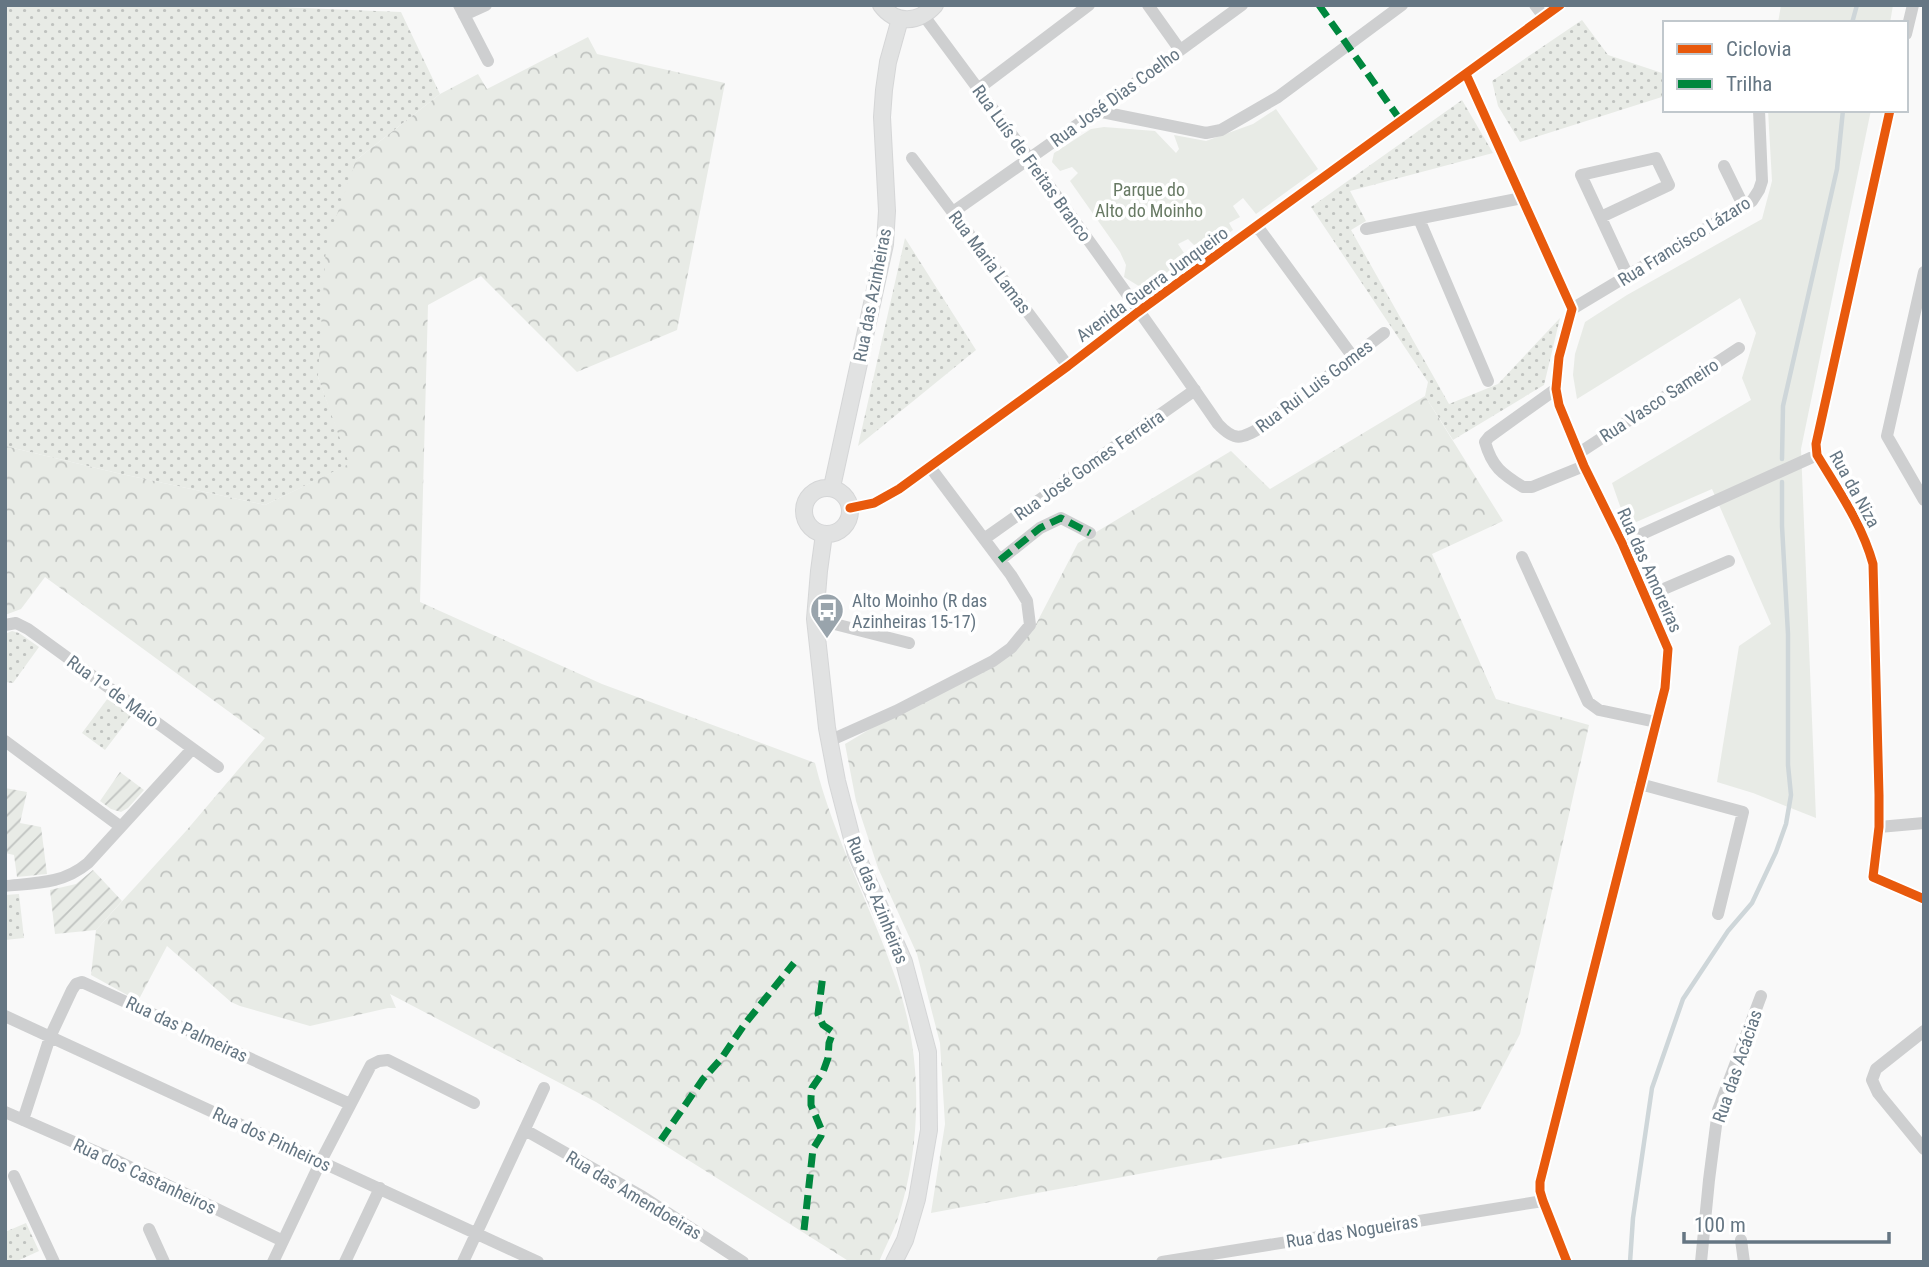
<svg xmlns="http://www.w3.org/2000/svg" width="1929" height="1267" viewBox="0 0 1929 1267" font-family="'Roboto Condensed',sans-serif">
  <defs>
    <pattern id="grass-dots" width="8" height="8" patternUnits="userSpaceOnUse" patternTransform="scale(1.75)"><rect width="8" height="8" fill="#e8ebe6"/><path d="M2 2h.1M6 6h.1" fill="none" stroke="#c0c3c0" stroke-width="1.8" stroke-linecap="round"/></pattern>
    <pattern id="forest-crowns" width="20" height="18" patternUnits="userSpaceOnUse" patternTransform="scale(1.75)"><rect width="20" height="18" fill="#e8ebe6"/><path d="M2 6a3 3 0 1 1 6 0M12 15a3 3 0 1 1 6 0" fill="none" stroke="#c0c3c0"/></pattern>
    <pattern id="garden-furrows" width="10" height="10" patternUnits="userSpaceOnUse" patternTransform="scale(1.75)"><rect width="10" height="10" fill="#e8ebe6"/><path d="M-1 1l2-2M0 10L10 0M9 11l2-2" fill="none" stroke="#c0c3c0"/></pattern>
  </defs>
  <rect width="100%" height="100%" fill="#f9f9f9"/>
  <!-- grass -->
  <path fill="url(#grass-dots)" d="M 5,5 L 227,5 L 401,12 L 440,94 L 356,160 L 318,377 L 350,464 L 265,505 L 117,473 L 5,446 Z
    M 1582,20 L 1608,55 L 1665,74 L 1665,96 L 1520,142 L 1498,106 L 1492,81 Z
    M 1462,100 L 1493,153 L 1350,191 L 1366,221 L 1351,230 L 1449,404 L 1498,384 L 1560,318 L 1544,385 L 1453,440 L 1425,396 L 1428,382 L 1311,207 Z
    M 905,238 L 976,350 L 858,446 Z
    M 12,631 L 19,633 L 39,647 L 13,683 L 5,682 L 5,634 Z
    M 108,698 L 131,716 L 105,750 L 82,733 Z
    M 19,894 L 24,938 L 5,940 L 5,895 Z
    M 26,1223 L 39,1251 L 15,1262 L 5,1262 L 5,1232 Z"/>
  <!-- forest -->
  <path fill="url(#forest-crowns)" d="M 588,37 L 597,54 L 725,83 L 677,330 L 577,372 L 481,276 L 428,305 L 420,602 L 602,684 L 815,763 C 834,839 872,908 897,982 C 923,1058 922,1142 898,1218 C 893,1233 885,1247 879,1262 L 850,1262 L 596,1102 L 390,994 L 396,1008 L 388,1008 L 310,1026 L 240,1006 L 231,1002 L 167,946 L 138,1001 L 91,975 L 96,930 L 186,831 L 265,738 L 45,577 L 21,609 L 5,615 L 5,446 L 117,473 L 265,505 L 349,464 L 318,377 L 326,246 L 356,160 L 440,94 L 478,74 L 487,89 Z
    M 1425,396 L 1503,521 L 1432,554 L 1496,699 L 1589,725 L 1520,1034 L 1480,1110 L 931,1213 L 945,1124 L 940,1043 L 917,954 L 878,868 L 856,801 L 845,744 L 1032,632 L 1078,543 L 1231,451 L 1270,489 Z"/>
  <!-- park -->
  <path fill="#e8ebe6" d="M 1781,5 L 1893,5 L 1890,23 L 1778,23 Z
    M 1276,109 L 1318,169 L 1256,214 L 1243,198 L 1233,206 L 1240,217 L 1229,223 L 1233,230 L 1218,241 L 1211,238 L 1204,242 L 1205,249 L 1200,251 L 1188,239 L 1178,244 L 1188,259 L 1150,289 L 1142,288 L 1124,277 L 1126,265 L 1120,252 L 1070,181 L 1078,173 L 1072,167 L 1060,171 L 1052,162 L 1054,153 L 1091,129 L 1104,127 L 1155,131 L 1176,153 L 1179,149 L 1174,135 L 1206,141 L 1253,124 Z
    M 1768,110 L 1871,110 L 1801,449 L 1816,818 L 1753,793 L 1717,782 L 1739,646 L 1771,624 L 1712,489 L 1627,526 L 1612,483 L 1751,400 L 1742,378 L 1756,333 L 1740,298 L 1577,399 L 1573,375 L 1575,354 L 1585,322 L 1627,295 L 1762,219 L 1772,181 Z"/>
  <!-- garden -->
  <path fill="url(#garden-furrows)" d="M 120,772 L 144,790 L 128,808 L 121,812 L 111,809 L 100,801 Z
    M 5,788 L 27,792 L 20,823 L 41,827 L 47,874 L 17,877 L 14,855 L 5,853 Z
    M 93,870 L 122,901 L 96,930 L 55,934 L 50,890 L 76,884 Z"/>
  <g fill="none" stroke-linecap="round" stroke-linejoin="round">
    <!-- stream -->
    <path stroke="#ced6d9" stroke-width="4.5" d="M 1852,23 L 1857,5
      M 1782,459 L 1783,406 L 1837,169 L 1843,110
      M 1630,1262 L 1633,1218 L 1652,1088 L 1683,999 L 1728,931 L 1752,903 L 1776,852 L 1786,824 L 1791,795 L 1788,765 L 1788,634 L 1782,526 L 1782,482"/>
    <!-- secondary casing -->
    <g stroke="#d5d6d7" stroke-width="18">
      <path id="secondary" d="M 881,5 C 896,25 919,23 935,5
        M 832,487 L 885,244 L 887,211 L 882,117 L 884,90 L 888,62 L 900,19
        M804 511a23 23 0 1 1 46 0a23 23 0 1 1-46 0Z
        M 824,534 L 819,571 L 815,619 L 827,728 L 837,781 L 856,854 L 904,962 L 928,1052 L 929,1130 L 917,1199 L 905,1240 L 894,1262"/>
    </g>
    <!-- street -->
    <path stroke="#cecfd0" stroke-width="12" d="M 459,5 L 488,61
      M 1148,5 L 1180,50
      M 1535,5 L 1544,17
      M 464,15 L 486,5
      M 924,16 C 1024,150 1123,286 1218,424 C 1235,442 1241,439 1262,427 L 1384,333
      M 1906,34 L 1913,5
      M 1466,74 L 1572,309 L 1559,357 L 1556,389 L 1559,405 L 1584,466 L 1622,543 L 1668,649 L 1665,688 L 1540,1182 L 1540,1191 L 1543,1201 L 1567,1262
      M 978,89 L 1089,5
      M 1890,110 L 1816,444 L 1817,455 C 1838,490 1862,524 1873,564 L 1879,795 L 1879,827 L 1873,877 L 1924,899
      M 1097,111 L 1206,133 L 1221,130 L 1278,97 L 1402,5
      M 912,158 L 1068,366
      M 1724,166 L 1744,207
      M 953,212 L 1097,111 L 1242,5
      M 1601,217 L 1669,185 L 1656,158 L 1581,175 L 1628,276
      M 1419,219 L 1488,381
      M 1257,226 L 1353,357
      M 1366,229 L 1522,198
      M 1924,272 L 1887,436 L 1924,500
      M 1572,309 L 1752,201 L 1759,190 L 1762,181 L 1759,110
      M 1556,389 L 1489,437 L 1485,442 C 1492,467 1502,474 1523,487 L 1532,487 L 1584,466
      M 1579,453 L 1739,348
      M 850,508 L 874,503 L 899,489 L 1068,366 L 1138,312 L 1560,5
      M 984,539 L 1195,390
      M 1622,543 L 1817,455
      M 1522,557 L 1588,702 L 1599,710 L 1656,722
      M 1000,560 L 1040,528 L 1061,518 L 1090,533
      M 1645,597 L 1729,561
      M 815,619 L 909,643
      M 5,625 L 16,623 L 28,629 L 218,767
      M 5,741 L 121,827
      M 829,741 L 896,711 L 993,661 L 1011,648 L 1030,625 L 1027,601 L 1011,575 L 930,467
      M 1640,784 L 1743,812 L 1718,914
      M 1879,827 L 1924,823
      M 5,886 C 36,883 63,884 88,863 L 192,749
      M 5,1016 L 538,1262
      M 1924,1031 L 1876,1069 L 1872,1080 L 1878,1093 L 1924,1149
      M 5,1112 L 115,1160 L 283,1241
      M 23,1120 L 50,1037 L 72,990 L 76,984 L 82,982 L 350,1104
      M 525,1130 L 643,1197 L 743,1262
      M 14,1176 L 54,1262
      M 149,1229 L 164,1262
      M 1741,1240 L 1744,1262
      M 273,1262 L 321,1161 L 371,1065 L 379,1061 L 388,1060 L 474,1103
      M 345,1262 L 380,1188
      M 463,1262 L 544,1088
      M 1162,1262 L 1543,1201
      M 1701,1262 L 1709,1180 L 1718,1110 L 1761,996"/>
    <!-- secondary -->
    <use href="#secondary" stroke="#e1e2e2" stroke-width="16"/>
    <!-- quiet -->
    <path stroke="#00873e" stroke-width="7" stroke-dasharray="14 7" stroke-linecap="butt" d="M 1319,5 L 1401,121
      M 1000,560 L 1040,528 L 1061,518 L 1090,533
      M 661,1140 L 703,1079 L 721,1059 L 744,1025 L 794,963
      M 804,1230 L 813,1149 L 821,1136 L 822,1131 L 811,1105 L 811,1097 L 812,1088 L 823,1072 L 828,1058 L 829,1043 L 833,1032 L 823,1025 L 818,1014 L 823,975"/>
    <!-- cycleway casing -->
    <g stroke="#fff" stroke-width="13">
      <path id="cycleway" d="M 1466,74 L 1572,309 L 1559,357 L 1556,389 L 1559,405 L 1584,466 L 1622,543 L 1668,649 L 1665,688 L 1540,1182 L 1540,1191 L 1543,1201 L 1567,1262
        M 1890,110 L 1816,444 L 1817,455 C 1838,490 1862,524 1873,564 L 1879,795 L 1879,827 L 1873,877 L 1924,899
        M 850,508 L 874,503 L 899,489 L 1068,366 L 1138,312 L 1560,5"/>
    </g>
    <!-- cycleway -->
    <use href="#cycleway" stroke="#e8590c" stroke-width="9"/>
  </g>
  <!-- icons -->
  <defs>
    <g id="bus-pin" transform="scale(1.75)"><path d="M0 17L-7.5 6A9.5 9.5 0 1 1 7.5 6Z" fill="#99a4ac" stroke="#fff"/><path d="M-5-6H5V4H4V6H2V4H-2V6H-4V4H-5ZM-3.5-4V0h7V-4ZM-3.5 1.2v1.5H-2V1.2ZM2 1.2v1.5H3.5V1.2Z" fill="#fff"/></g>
  </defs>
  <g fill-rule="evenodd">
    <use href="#bus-pin" x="827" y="610"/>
  </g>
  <g text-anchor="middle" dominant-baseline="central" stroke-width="7" stroke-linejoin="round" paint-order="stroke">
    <!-- street labels -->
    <g font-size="18" fill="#657683" stroke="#fff">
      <text transform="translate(1115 97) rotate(-36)">Rua José Dias Coelho</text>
      <text transform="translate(1032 163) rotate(54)">Rua Luís de Freitas Branco</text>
      <text transform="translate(1684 241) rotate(-32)">Rua Francisco Lázaro</text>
      <text transform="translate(990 262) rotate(53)">Rua Maria Lamas</text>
      <text transform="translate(1152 284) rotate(-36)">Avenida Guerra Junqueiro</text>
      <text transform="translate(872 295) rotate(-79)">Rua das Azinheiras</text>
      <text transform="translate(1314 386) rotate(-37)">Rua Rui Luis Gomes</text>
      <text transform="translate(1659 400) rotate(-33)">Rua Vasco Sameiro</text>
      <text transform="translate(1089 465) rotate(-35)">Rua José Gomes Ferreira</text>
      <text transform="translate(1855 489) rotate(61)">Rua da Niza</text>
      <text transform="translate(1650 570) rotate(66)">Rua das Amoreiras</text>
      <text transform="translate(113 691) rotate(36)">Rua 1º de Maio</text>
      <text transform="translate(878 900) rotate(68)">Rua das Azinheiras</text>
      <text transform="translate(187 1029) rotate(25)">Rua das Palmeiras</text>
      <text transform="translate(1737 1066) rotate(-71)">Rua das Acácias</text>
      <text transform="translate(272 1139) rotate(25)">Rua dos Pinheiros</text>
      <text transform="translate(145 1176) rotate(25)">Rua dos Castanheiros</text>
      <text transform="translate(634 1195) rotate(31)">Rua das Amendoeiras</text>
      <text transform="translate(1352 1231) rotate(-9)">Rua das Nogueiras</text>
    </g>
    <!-- park labels -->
    <g font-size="18" fill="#687a64" stroke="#fff">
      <text x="1149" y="189">Parque do<tspan x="1149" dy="21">Alto do Moinho</tspan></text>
    </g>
    <!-- poi labels -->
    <g font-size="18" fill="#657683" stroke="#fff" text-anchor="start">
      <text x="852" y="600">Alto Moinho (R das<tspan x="852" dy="21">Azinheiras 15-17)</tspan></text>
    </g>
  </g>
  <!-- border -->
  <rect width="1929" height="1267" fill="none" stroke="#657683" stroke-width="14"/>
  <!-- legend -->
  <rect x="1663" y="21" width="245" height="91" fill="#ffffff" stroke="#c1c8cd" stroke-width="2"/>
  <rect x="1677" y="44" width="35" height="10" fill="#e8590c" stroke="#c1c8cd" stroke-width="2"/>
  <text x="1726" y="56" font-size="21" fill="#657683">Ciclovia</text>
  <rect x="1677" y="79" width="35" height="10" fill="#00873e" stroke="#c1c8cd" stroke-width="2"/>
  <text x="1726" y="91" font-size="21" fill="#657683">Trilha</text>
  <!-- scale -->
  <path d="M1684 1232v10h205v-10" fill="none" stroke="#657683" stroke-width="3.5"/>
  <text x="1694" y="1232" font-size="21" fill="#657683" stroke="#ffffff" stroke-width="5" paint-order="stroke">100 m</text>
</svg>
